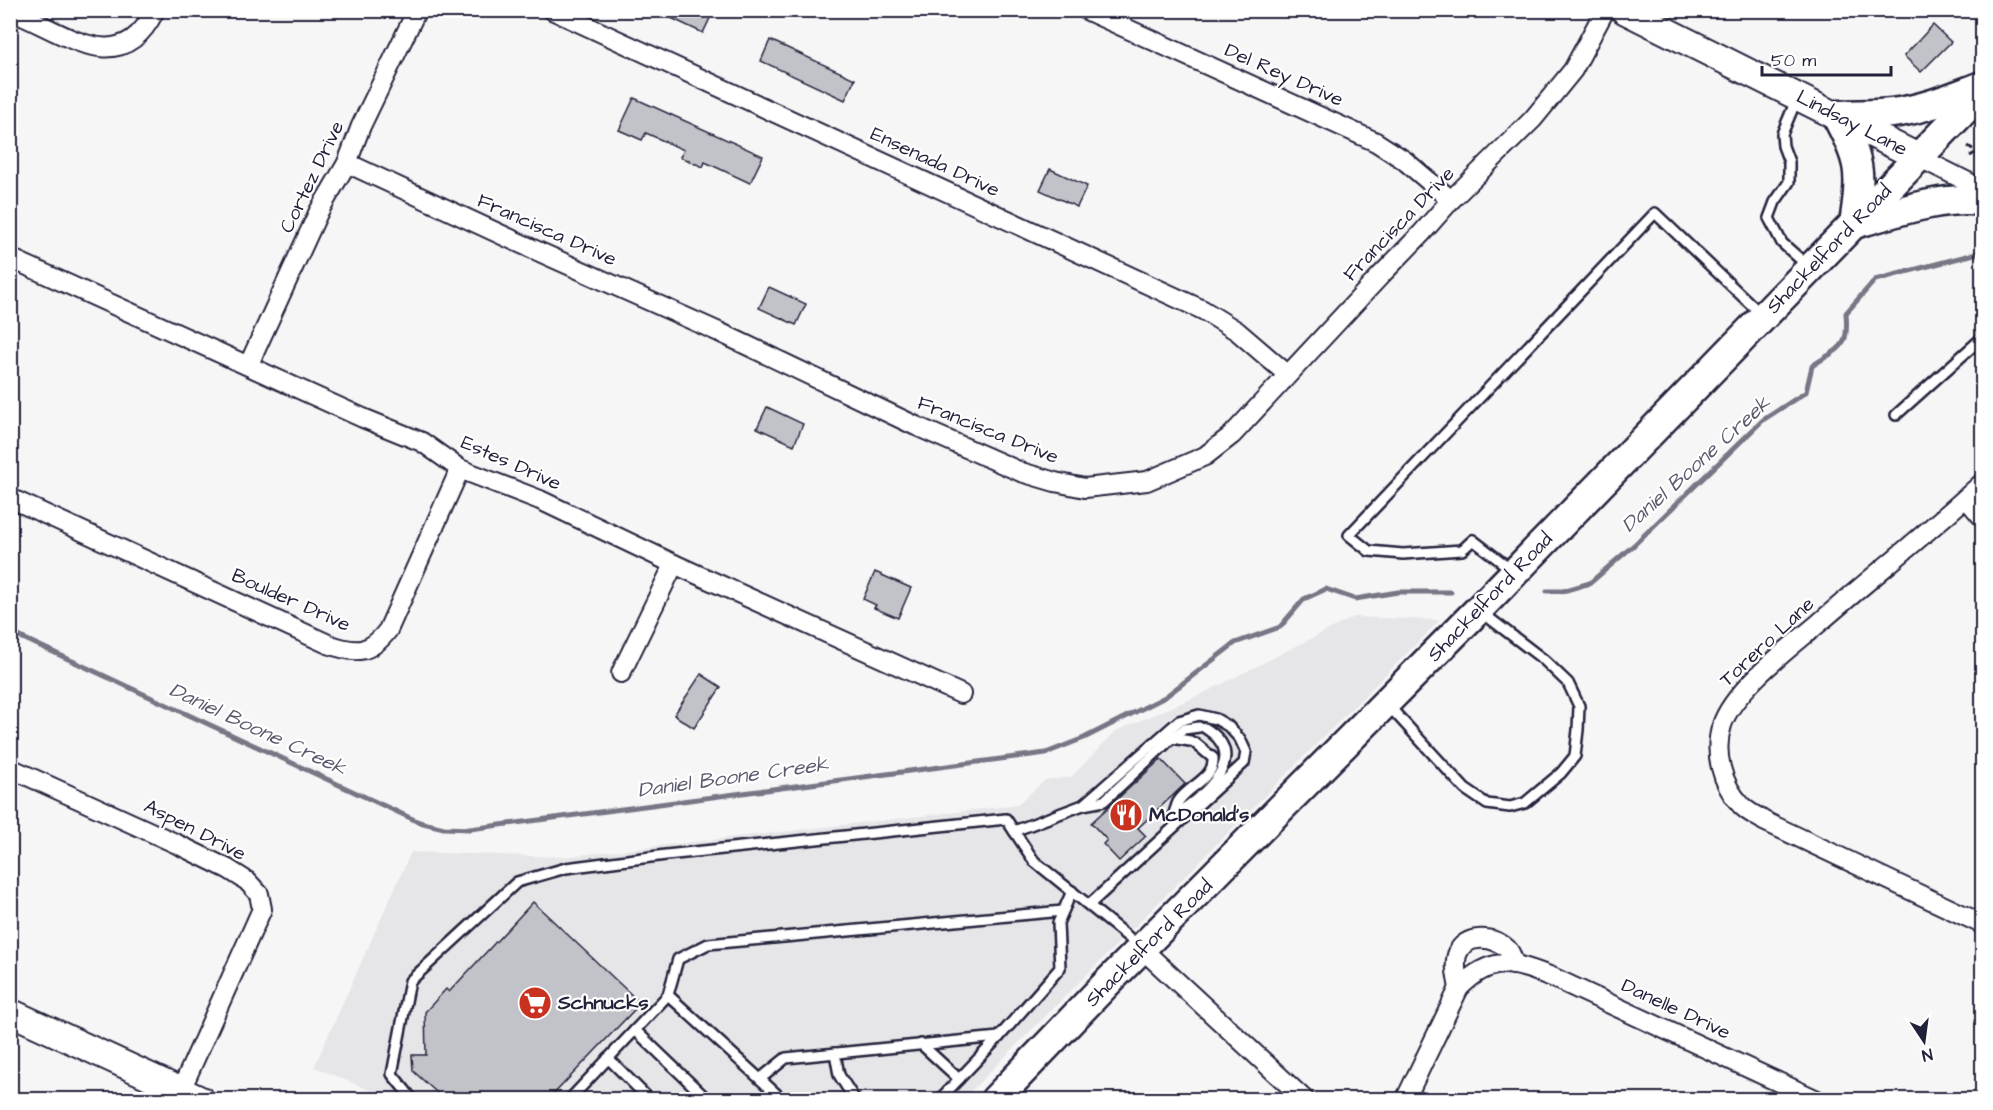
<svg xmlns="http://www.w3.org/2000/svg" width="1993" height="1110" viewBox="0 0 1993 1110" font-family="'Architects Daughter',sans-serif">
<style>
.built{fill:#e6e6e9}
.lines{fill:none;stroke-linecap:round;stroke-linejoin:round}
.stream{stroke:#767685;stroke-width:5}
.building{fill:#c2c2c9;stroke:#22223b;stroke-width:1.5}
.lane-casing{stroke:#22223b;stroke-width:14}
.street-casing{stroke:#22223b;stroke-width:22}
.secondary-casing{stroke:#22223b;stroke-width:30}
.primary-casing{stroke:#22223b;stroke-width:33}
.path{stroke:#22223b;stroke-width:3;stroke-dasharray:6 4.5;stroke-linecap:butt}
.lane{stroke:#fff;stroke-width:9}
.street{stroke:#fff;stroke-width:18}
.secondary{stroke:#fff;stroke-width:26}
.primary{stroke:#fff;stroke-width:28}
.labels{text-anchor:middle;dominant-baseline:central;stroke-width:4.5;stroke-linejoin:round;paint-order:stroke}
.street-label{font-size:20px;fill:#22223b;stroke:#fff}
.poi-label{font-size:20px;font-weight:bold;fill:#22223b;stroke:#fff;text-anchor:start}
.water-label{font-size:21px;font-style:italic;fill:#5a5a6d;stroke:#fff}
</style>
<rect width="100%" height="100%" fill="#f6f6f7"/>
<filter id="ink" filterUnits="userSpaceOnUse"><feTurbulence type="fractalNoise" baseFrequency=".0167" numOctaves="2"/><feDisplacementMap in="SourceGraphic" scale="12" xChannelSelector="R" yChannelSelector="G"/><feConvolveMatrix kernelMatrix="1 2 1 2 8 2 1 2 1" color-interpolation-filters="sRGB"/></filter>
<g filter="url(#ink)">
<path class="built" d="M 1354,617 L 1440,620 L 963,1099 L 391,1099 L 314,1067 L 411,852 L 562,857 L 1017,805 L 1045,780 L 1071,777 L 1116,731 L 1202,694 Z"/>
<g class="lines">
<g class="stream">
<path d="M 1547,591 L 1563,591 L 1590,583 L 1634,545 L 1763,420 L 1806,392 L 1812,366 C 1841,346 1849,350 1846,313 L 1875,280 L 1982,252"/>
<path d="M 10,632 L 419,822 L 444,828 L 470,829 L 1046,753 L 1084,738 L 1165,697 L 1235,643 L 1280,627 L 1304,599 L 1326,589 L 1355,599 L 1398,592 L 1451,592"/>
</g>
</g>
<g class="building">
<path d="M 654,10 L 698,10 L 711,16 L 703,33 Z"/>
<path d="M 1933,25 L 1951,42 L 1921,72 L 1904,56 Z"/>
<path d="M 770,40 L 855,79 L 845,100 L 761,61 Z"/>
<path d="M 634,98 L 763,156 L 750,183 L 705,162 L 703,167 L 680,157 L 684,150 L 646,133 L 642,140 L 619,130 Z"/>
<path d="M 1050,169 L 1087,186 L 1077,207 L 1040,190 Z"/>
<path d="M 769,287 L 806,304 L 796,325 L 759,308 Z"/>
<path d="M 767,407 L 803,424 L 794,445 L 757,428 Z"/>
<path d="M 875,572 L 911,588 L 898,618 L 874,608 L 876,605 L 863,599 Z"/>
<path d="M 701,674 L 721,687 L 694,728 L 674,715 Z"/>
<path d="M 1161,759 L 1185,784 L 1138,828 L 1146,836 L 1119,861 L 1103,844 L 1107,840 L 1091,823 Z"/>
<path d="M 533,902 L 636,999 L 637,1007 L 548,1100 L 445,1100 L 413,1071 L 412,1055 L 426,1055 L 425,1012 L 446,989 L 449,992 Z"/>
</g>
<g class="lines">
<defs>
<g id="lane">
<path d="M 1797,98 L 1782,134 L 1783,146 L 1789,162 L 1789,182 L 1775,202 L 1769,218 L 1782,243 L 1809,267"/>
<path d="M 1896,415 L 1982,338"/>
<path d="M 1512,570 L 1473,540 L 1462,550 L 1403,554 L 1369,551 L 1349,535 L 1655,213 L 1762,315"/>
<path d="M 1387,704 L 1465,789 L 1487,804 L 1510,807 L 1525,803 L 1561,773 L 1575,756 L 1578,730 L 1579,706 L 1568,683 L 1544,660 L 1480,611"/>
<path d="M 1172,738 L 1190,741"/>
<path d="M 1083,805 L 1179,721 L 1199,715 L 1216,719 L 1228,726 L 1240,739 L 1246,752 L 1244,763 L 1089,905"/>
<path d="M 1173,816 C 1203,797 1253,757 1205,728"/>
<path d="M 1173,816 C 1175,811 1176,806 1178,802 C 1187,786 1215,779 1213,758 L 1195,743"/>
<path d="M 1014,831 L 1083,805 L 1104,801 L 1172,738 L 1184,729 L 1199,727"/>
<path d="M 668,995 L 678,959 L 708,944 L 1063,911"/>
<path d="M 635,1030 L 708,1100"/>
<path d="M 921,1044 L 959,1079"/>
<path d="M 835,1053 L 839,1075 L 855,1100"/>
<path d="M 608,1058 L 650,1100"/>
<path d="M 760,1079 L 786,1058 L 999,1037 L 1060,968 L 1058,923 L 1072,891"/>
<path d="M 413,1100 L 392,1074 L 410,981 L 517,882 L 566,868 L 666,855 L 1006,819 L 1034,861 L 1138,945"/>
<path d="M 569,1100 L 668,995 L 783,1100"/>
<path d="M 939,1100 L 999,1037"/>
</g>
<g id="street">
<path d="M 552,10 L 1203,310 L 1237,331 L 1287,374"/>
<path d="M 1086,10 L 1376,142 L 1404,160 L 1451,200"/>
<path d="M 10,11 C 62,30 120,83 155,10"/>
<path d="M 1918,157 L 1982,189"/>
<path d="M 347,163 L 515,241 L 719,332 L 916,426 L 1021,472 L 1055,482 L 1085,488 L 1147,481 L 1205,456 L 1232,435 L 1381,275 L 1421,234 L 1451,200 L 1533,119 L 1573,70 L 1605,10"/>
<path d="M 10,258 L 363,418 L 422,442 L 460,469 L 540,500 L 674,564 L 961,694"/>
<path d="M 249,364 L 319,211 L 347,163 L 361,126 L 417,10"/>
<path d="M 1982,483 C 1930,531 1873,576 1819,623 C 1791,647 1733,690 1722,725 C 1713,752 1722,785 1741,805 C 1747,812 1757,816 1764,821 L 1982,924"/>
<path d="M 10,498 L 328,644 C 356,654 370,654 388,630 L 460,469"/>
<path d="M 1966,498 L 1982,517"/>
<path d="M 621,673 L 674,564"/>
<path d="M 10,768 L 177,844 L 228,869 L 247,881 L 259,894 L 262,909 L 181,1090"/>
<path d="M 1142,949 L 1305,1100"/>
<path d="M 1459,988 C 1457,978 1454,965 1457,955 C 1463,933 1497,935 1509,951 C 1511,954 1513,960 1514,965"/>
<path d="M 1405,1100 L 1459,988 C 1492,954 1512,962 1552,977 L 1817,1100"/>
</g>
<g id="secondary">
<path d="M 1624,10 L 1918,157"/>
<path d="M 10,1012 L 201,1100"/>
</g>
<g id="primary">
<path d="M 1854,224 C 1862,172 1861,161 1836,115 C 1855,114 1874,115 1892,113 C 1924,109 1953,97 1982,86"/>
<path d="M 1854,224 C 1895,213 1939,196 1982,201"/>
<path d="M 995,1100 L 1108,982 L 1478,610 L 1982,92"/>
</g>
</defs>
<use href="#lane" class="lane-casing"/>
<use href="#street" class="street-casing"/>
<use href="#secondary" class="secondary-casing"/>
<use href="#primary" class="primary-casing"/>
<g class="path">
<path d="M 1968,146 L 1976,151"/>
<path d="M 1970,156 L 1982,149"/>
</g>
<use href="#lane" class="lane"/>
<use href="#street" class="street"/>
<use href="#secondary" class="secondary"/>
<use href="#primary" class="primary"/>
</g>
</g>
<defs>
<symbol id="restaurant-disc" viewBox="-11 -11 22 22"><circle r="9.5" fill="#c8321e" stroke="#fff"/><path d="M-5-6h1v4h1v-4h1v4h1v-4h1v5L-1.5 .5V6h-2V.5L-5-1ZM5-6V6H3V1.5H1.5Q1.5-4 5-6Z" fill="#fff"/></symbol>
<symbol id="supermarket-disc" viewBox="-11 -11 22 22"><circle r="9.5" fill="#c8321e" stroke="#fff"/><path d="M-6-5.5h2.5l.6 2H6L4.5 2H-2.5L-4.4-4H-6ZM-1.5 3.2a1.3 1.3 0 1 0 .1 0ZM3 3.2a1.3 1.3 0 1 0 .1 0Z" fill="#fff"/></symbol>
</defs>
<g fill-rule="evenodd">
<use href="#restaurant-disc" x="1107" y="796" width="38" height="38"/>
<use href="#supermarket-disc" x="516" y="984" width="38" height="38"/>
</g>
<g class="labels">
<g class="street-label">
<text transform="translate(1284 75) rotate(24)">Del Rey Drive</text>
<text transform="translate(1852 123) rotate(27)">Lindsay Lane</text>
<text transform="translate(935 162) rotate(25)">Ensenada Drive</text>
<text transform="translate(312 177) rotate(-64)">Cortez Drive</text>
<text transform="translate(1399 224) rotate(-46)">Francisca Drive</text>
<text transform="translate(547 230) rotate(24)">Francisca Drive</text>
<text transform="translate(1829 249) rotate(-46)">Shackelford Road</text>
<text transform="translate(988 430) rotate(22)">Francisca Drive</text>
<text transform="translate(511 463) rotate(24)">Estes Drive</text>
<text transform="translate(1490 597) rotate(-46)">Shackelford Road</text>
<text transform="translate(291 600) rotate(24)">Boulder Drive</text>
<text transform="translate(1767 642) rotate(-43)">Torero Lane</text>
<text transform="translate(195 830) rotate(27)">Aspen Drive</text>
<text transform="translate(1149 943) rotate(-45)">Shackelford Road</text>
<text transform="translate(1676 1009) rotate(25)">Danelle Drive</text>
</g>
<g class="poi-label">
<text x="1149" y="815">McDonald's</text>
<text x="558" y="1003">Schnucks</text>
</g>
<g class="water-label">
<text transform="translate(1696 464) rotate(-42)">Daniel Boone Creek</text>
<text transform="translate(258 729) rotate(25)">Daniel Boone Creek</text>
<text transform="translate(733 777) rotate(-8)">Daniel Boone Creek</text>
</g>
</g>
<rect width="1993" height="1110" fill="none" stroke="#fff" stroke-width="36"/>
<rect x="18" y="18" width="1957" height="1074" fill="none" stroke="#22223b" stroke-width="2" filter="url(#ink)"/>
<g transform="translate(1924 1041) rotate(167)" stroke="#ffffff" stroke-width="4.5" paint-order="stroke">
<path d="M0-4.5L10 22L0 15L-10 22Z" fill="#22223b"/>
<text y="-9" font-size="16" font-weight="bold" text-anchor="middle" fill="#22223b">N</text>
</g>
<path d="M1762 66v9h129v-9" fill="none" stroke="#22223b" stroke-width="3"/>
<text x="1771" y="66" font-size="18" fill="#22223b" stroke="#ffffff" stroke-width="4.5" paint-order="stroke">50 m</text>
</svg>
